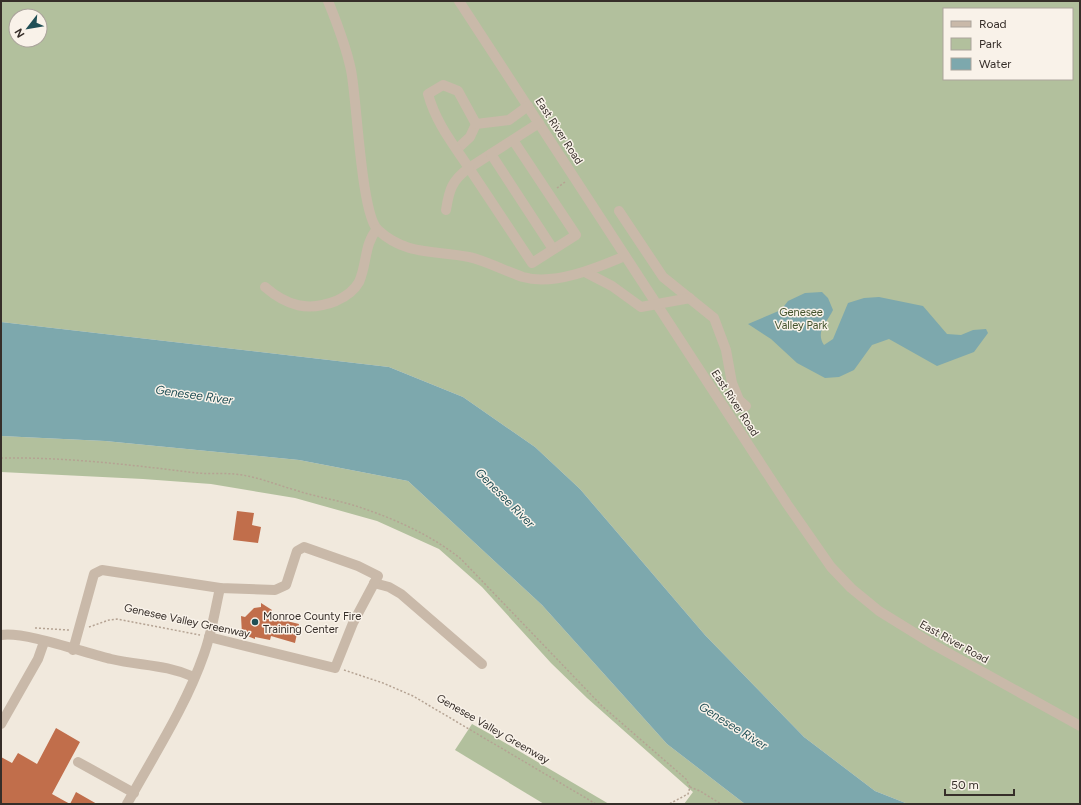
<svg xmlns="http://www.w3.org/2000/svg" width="1081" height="805" viewBox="0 0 1081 805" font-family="Figtree,sans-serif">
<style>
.green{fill:#b2c09d;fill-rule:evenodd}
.water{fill:#7da8ad}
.building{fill:#c16e4b}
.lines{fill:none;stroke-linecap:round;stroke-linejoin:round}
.path{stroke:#b5a393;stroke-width:1.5;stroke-dasharray:2 2;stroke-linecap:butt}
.minor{stroke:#c9b9a9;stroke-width:10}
.poi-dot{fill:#204f56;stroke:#f9f2e9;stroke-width:1.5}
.labels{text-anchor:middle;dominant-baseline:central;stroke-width:3;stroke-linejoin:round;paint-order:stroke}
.street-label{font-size:11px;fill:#362e29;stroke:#f9f2e9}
.park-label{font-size:11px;fill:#43532d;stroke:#f9f2e9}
.poi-label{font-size:11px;fill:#362e29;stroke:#f9f2e9;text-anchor:start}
.water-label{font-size:12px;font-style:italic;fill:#204f56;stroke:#f9f2e9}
</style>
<rect width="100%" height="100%" fill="#f1e9dd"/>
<g class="green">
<path d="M 1,1 L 1080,1 L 1080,804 L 908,804 L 875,791 L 804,737 L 705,635 L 580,489 L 535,447 L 463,397 L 389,367 L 1,322 ZM 944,9 L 1072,9 L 1072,79 L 944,79 ZM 16,16 L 40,16 L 40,40 L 16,40 Z"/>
<path d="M 1,436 L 105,441 L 299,460 L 408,481 L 542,605 L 667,744 L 745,804 L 684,804 L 693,792 L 587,698 L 551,663 L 482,587 L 439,549 L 377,521 L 295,498 L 211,484 L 143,479 L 1,472 Z"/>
<path d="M 472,724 L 490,734 L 609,804 L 544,804 L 455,750 Z"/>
</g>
<g class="water">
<path d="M 822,292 L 828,298 L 833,310 C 827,323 815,331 824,345 L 833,339 L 848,303 L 864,298 L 879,297 L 923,306 L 947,334 L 961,335 L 973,330 L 986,329 L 988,333 L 974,352 L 937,366 L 889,339 L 872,345 L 854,370 L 839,377 L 825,378 L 797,363 L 771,339 L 748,324 L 781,310 L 788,301 L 805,293 Z"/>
<path d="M 1,322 L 389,367 L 463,397 L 535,447 L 580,489 L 705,635 L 804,737 L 875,791 L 908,804 L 745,804 L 667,744 L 542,605 L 408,481 L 299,460 L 105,441 L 1,436 Z"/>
</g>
<g class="building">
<path d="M 237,511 L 254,513 L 252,525 L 261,527 L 258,543 L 233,540 Z"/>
<path d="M 261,603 L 272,610 L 270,617 L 299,624 L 295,643 L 271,636 L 270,640 L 255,637 L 255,639 L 242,634 L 241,616 L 245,617 L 254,608 L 261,607 Z"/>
<path d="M 56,728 L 80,742 L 52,794 L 70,804 L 76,792 L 97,804 L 1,804 L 1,757 L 12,763 L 18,753 L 37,764 Z"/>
</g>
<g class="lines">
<g class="path">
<path d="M 557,188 L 565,182"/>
<path d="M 1,458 C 67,457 132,465 197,473 C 209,474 222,473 234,474 C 256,476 274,484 295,490 C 316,497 338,500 359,507 C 395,519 431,535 461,559 L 602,706 L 686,779 L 690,787 L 688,794 L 669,804"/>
<path d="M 89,627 L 109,620 L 117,619 L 200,635"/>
<path d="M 35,628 L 69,630"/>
<path d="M 344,670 L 383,683 L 413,696 L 596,804"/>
<path d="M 690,787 L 700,791 L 721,804"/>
</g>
<g class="minor">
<path d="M 328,1 C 337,23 346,46 351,70 C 357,99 361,215 378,230 C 406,256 435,250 469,257 C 487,261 505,271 523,277 C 554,286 597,268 625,256"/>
<path d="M 459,1 L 787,504 L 831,567 L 851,588 L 879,611 L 934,645 L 1080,726"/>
<path d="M 513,140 L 576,235 L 532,263 L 469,168 C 492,153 516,138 539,123"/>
<path d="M 457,149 L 470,137 L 476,124"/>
<path d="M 491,154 L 553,249"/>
<path d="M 446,210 C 449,190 452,180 469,168 C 453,144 436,123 428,94 L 443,85 L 458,91 L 476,124 L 509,120 L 528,106"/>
<path d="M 619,211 L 663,277 L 714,318 L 726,350 L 732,383 L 739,400 L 746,406"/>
<path d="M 585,272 L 612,286 L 641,307 L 690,298"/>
<path d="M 265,287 C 287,306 308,312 336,301 C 345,297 354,291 359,282 C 367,265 364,244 377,229"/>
<path d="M 374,583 L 389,587 L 401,594 L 482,664"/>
<path d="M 1,635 C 24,631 85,653 111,659 C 141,666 165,664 194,677"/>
<path d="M 73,650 L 94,574 L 102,570 L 220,588 L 275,590 L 286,585 L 297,551 L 304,547 L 358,566 L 378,576 L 353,623 L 335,668 L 209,637"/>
<path d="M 1,724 L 38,659 L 44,642"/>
<path d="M 78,762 L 134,793"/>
<path d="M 127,804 C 154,755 186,706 204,654 C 212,632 215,610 220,588"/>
</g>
</g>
<circle class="poi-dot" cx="255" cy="622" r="4"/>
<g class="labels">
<g class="street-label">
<text transform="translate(559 131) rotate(57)">East River Road</text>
<text transform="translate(735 403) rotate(57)">East River Road</text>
<text transform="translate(187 621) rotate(12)">Genesee Valley Greenway</text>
<text transform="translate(954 642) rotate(29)">East River Road</text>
<text transform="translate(493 729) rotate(30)">Genesee Valley Greenway</text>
</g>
<g class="park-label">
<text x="801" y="312">Genesee<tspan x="801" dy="13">Valley Park</tspan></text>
</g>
<g class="poi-label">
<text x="263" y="616">Monroe County Fire<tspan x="263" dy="13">Training Center</tspan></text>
</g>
<g class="water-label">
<text transform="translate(194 395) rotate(8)">Genesee River</text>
<text transform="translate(505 498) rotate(45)">Genesee River</text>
<text transform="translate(733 726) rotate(32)">Genesee River</text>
</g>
</g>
<rect width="1081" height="805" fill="none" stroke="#362e29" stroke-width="4"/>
<rect x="943" y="8" width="130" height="72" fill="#f9f2e9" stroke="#aba49c"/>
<rect x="951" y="21" width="20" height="6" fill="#c9b9a9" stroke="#aba49c"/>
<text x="979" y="28" font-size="12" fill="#362e29">Road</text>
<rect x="951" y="38" width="20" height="12" fill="#b2c09d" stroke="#aba49c"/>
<text x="979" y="48" font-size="12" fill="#362e29">Park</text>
<rect x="951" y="58" width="20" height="12" fill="#7da8ad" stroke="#aba49c"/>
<text x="979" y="68" font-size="12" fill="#362e29">Water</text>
<g transform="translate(28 28) rotate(239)"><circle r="19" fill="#f9f2e9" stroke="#aba49c"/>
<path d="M0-3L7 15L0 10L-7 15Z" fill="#204f56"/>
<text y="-6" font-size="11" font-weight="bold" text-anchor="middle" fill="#362e29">N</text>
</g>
<path d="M945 789v6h69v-6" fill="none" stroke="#362e29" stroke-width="2"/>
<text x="951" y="789" font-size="12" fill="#362e29" stroke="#f9f2e9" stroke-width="3" paint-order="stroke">50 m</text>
</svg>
